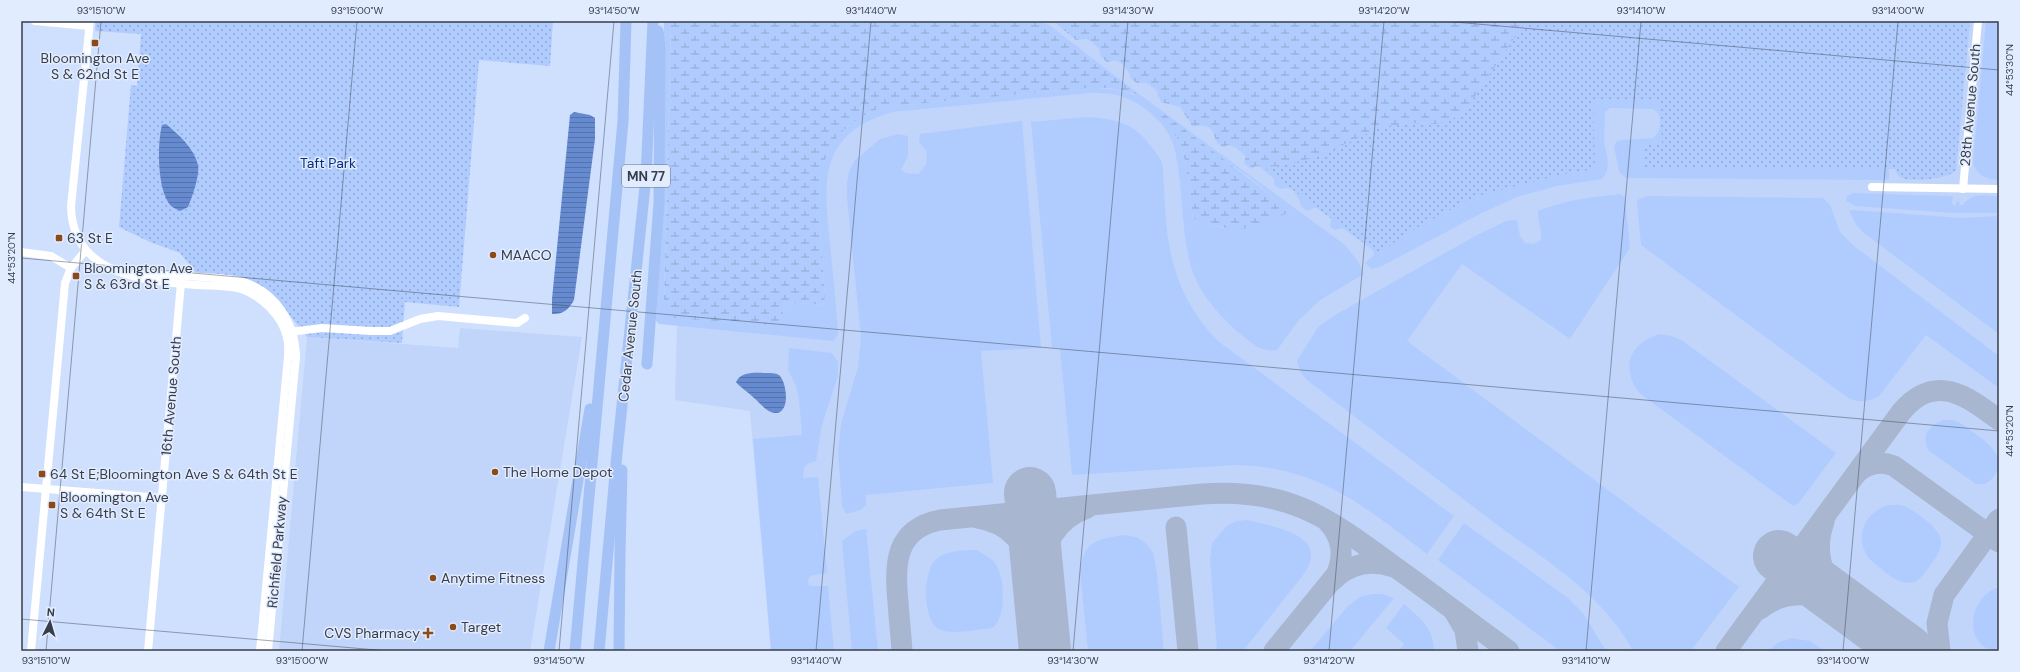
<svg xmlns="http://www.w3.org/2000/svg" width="2020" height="672" viewBox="0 0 2020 672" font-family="'DM Sans',sans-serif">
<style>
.built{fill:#c1d5fa}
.grass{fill:#b0ccff;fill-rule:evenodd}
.wetland{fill:url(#wetland-marsh)}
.park{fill:url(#park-dots)}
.water{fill:url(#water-rules)}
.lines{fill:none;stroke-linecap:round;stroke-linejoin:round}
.taxiway{stroke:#a8b6d0;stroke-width:21}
.runway{stroke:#a8b6d0;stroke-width:52}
.minor{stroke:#fff;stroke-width:8}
.highway{stroke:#a5c2f6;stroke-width:11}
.ticks{fill:none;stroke:#373d49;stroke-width:1;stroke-opacity:0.45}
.poi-dot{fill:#8c4a19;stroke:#e2ecff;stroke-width:1.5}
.labels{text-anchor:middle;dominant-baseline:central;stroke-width:3;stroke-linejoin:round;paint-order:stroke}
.shield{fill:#e2ecff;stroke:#6a7280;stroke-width:1}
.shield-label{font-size:13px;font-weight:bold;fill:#373d49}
.poi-label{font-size:14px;fill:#373d49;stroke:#e2ecff;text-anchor:start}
.street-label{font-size:14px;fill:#373d49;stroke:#e2ecff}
.park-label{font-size:14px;fill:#082e7e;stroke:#e2ecff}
.neatline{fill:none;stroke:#373d49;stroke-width:1.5}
.ticks-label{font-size:10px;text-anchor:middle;fill:#373d49}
</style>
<defs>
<pattern id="wetland-marsh" width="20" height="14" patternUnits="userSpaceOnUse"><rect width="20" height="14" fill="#b0ccff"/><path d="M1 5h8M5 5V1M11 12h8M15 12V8" fill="none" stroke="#90a7d0"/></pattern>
<pattern id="park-dots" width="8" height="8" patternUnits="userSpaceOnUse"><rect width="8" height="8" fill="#b0ccff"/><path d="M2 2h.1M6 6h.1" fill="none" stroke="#90a7d0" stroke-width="1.8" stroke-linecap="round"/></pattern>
<pattern id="water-rules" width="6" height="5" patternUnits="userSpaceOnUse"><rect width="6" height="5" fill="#668acf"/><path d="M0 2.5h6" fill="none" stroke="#5572aa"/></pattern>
</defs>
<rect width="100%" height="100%" fill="#cfdffe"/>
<g class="built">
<path d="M 690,21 L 1999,21 L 1999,651 L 771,651 L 750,411 L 675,400 L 678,284 Z"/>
<path d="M 460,328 L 582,337 L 530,651 L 279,651 L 307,337 L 458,348 Z"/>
</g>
<g class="grass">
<path d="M 664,21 L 671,21 L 664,299 L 780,322 L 786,302 L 823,305 C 827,295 823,279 823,269 C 819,201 803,137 882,107 L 1087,88 C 1105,88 1118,89 1134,95 L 1135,91 L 1345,245 L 1358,261 L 1364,274 L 1320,300 L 1299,320 L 1277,350 C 1260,353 1251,342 1238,332 C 1218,315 1196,289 1190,263 C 1181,227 1183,191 1176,155 C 1172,127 1144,102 1117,95 C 1108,93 1099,93 1090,93 L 892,112 C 819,134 823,179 830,244 C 833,274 836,305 838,335 L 833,341 L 659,324 L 656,321 ZM 1165,120 L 1248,176 L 1290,211 L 1222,228 L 1193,218 L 1185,160 L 1178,139 Z"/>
<path d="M 1597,21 L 1889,167 L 1889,178 L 1887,180 L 1626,178 L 1619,172 L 1614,146 L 1617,141 L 1621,140 L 1653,138 C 1662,131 1664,114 1652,109 L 1610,108 L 1605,112 C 1605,121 1604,131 1604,140 C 1605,153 1613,168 1602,179 L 1557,186 L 1517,197 L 1480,214 L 1382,266 L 1372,269 L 1365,263 L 1374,255 L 1372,248 L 1342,228 L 1335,230 L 1330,227 L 1331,218 L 1317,207 L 1307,211 L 1301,206 C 1300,200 1294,187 1286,188 C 1284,188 1282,189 1280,189 L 1274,185 L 1274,179 L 1259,166 L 1264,168 Z"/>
<path d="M 1986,21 L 1999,21 L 1999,180 C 1987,180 1976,175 1973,163 Z"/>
<path d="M 1086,117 C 1114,119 1132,121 1150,145 C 1154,150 1160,157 1162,163 C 1164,170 1163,180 1164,187 C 1165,209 1166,232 1171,254 C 1178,287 1194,317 1218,341 L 1454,516 L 1427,554 C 1365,507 1319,467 1237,465 L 1072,475 L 1060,348 L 1052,348 L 1031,122 Z"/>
<path d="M 1022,121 L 1041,348 L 981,351 L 993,483 L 866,495 L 866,505 L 861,510 L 846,514 L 842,505 L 838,451 L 841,424 L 858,367 L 861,337 L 847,198 L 847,183 L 849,172 L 854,161 L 880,139 L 898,134 L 908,136 L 908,156 L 901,170 L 906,173 L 918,174 L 926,165 L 927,152 L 919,142 L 920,134 Z"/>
<path d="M 1853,193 L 1952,196 L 1953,197 L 1952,204 L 1955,206 L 1956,202 L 1959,201 L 1960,205 L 1963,205 C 1972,192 1984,196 1999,196 L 1999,213 L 1953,213 L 1855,206 L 1846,201 L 1847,196 Z"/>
<path d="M 1620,194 L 1625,197 L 1630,248 L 1570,339 L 1462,264 L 1407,341 L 1739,587 L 1691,651 L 1633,651 C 1602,593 1543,559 1492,521 C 1431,474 1369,428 1308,381 L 1301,373 L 1297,361 L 1318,327 L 1335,315 L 1477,235 L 1506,221 L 1517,220 L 1520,236 L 1525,243 L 1533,244 L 1541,240 C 1542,230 1538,222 1538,211 C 1565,200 1591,197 1620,194 Z"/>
<path d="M 1647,196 L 1823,198 L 1830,205 L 1840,232 L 1854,246 L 1999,356 L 1999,388 L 1926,335 L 1879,396 C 1869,402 1859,403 1848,398 L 1641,245 L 1637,203 L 1637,200 Z"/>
<path d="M 1854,210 L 1961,218 L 1999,216 L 1999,334 L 1864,233 L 1857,226 L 1849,211 Z"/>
<path d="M 1659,334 L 1672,336 L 1683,341 L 1836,453 L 1798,504 L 1793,506 L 1639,393 C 1620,366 1630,344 1659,334 Z"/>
<path d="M 789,348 L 832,353 L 838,362 L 838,376 L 822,425 L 816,461 L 807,464 L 804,468 L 803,478 L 818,477 L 827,573 L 810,576 L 808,581 L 809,585 L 813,586 L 828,586 L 834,651 L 771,651 L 753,439 L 802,435 L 799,399 L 796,386 L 788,370 Z"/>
<path d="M 1943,420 C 1946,420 1949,420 1952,420 C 1960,421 1967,428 1973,432 C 1987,442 2009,458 1994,476 C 1989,483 1985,485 1976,484 L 1929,451 C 1921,436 1928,426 1943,420 Z"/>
<path d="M 1889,505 C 1894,505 1900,504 1904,506 C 1915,511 1940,528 1941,540 C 1942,551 1935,559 1929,567 C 1925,572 1920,580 1914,582 C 1902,585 1892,578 1884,571 C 1878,566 1870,561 1866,554 C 1855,533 1867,511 1889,505 Z"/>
<path d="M 1248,520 C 1273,527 1331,534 1304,574 L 1243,651 L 1217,651 L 1210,559 L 1212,543 L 1227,526 L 1236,521 Z"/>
<path d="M 1464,523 L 1568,598 L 1583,613 L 1606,651 L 1560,651 L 1438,560 Z"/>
<path d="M 866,529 L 878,651 L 852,651 L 842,541 L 856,531 Z"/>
<path d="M 1124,535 C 1136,536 1145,540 1152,551 C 1158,561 1162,634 1164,651 L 1088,651 L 1080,572 C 1083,541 1097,539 1124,535 Z"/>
<path d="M 977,550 C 983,554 990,557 995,563 C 1005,577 1007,616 993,628 C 980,629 952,635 941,630 C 922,623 922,572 936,559 C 947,550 963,550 977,550 Z"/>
<path d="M 1999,587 L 1999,651 C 1964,651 1965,598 1999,587 Z"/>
<path d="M 1372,594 L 1383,594 L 1394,598 L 1350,651 L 1310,651 L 1348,606 L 1360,597 Z"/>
<path d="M 1404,604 C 1420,618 1434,628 1434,651 L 1399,651 L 1404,644 L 1386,628 Z"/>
<path d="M 1791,638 L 1810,641 L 1825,651 L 1769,651 L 1777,643 Z"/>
</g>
<g class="wetland">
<path d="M 671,21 L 1033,21 L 1048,24 L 1135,91 L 1136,94 L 1109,88 L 1087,88 L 882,107 C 803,137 819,201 823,269 C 823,279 827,296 823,305 L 786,302 L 780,322 L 773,325 L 672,318 L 666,308 L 664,299 Z"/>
<path d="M 1053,21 L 1569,21 L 1438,148 L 1264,168 L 1256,166 L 1251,169 L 1244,163 L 1246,156 L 1236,148 L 1228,145 L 1224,147 C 1213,145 1217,132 1208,127 C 1202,124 1198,127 1192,126 L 1180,107 L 1161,102 L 1156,90 L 1147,83 L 1137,83 L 1131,79 C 1130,72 1123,63 1117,61 C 1113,60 1110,62 1107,62 L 1100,56 L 1100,50 L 1092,42 L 1086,39 L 1076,40 Z"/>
<path d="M 1163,113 L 1290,210 L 1290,212 C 1260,224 1246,235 1214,225 C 1207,223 1199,222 1193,218 L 1185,160 L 1178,139 L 1159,114 Z"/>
</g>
<g class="park">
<path d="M 96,21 L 553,21 L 550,66 L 479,60 L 459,307 L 405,302 L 402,343 L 307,337 L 275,297 L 196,273 L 180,253 L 150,242 L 119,227 L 131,85 L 137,86 L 141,34 L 95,31 Z"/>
<path d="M 1526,21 L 1970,22 L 1956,170 C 1950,179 1908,183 1900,177 C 1897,175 1896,172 1895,169 L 1643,168 L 1643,146 L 1662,143 L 1659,101 L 1593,100 L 1595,169 L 1559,175 L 1474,197 L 1409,232 L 1378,254 L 1264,168 L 1293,163 L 1320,156 L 1381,127 L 1411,123 L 1434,124 L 1447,122 L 1464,112 Z"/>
</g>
<g class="water">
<path d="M 574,112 L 590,115 L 595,118 L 595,139 L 574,300 C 569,309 563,315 552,314 L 552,299 L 570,115 Z"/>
<path d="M 166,124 C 179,135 194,148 198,165 C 200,175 192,198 188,207 L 180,211 C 177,209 173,208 171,206 C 157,191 157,144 162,125 Z"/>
<path d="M 767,373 C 771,373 775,373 779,375 C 788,383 791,419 771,412 C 765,410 759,402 754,398 C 749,393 740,387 736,382 C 741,371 757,373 767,373 Z"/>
</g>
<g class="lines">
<g class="taxiway">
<path d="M 1857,473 C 1868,463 1881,461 1894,466 L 1999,542"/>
<path d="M 977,518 C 1015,524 1024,547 1038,577 C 1043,547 1055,519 1087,508"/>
<path d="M 1176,527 L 1188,651"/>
<path d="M 1332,581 C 1349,564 1371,559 1393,567"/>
<path d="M 1760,609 C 1785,589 1813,593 1842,603 C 1823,579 1813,551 1824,522"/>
<path d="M 1455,613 L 1465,630 L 1468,651"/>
<path d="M 902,651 C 901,635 899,618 898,602 C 894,564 895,529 940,520 L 1202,494 C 1293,487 1333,522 1402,572 C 1438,598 1473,625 1509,651"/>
<path d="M 1274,651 L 1336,575 C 1345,556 1342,536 1327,521"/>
<path d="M 1726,651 L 1902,411 C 1936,372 1967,396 1999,420"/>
<path d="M 1940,651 L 1937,623 L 1944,595 L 1999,519"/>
</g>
<g class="runway">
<path d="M 1030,493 L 1045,651"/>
<path d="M 1779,556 L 1908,651"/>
</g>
<g class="minor">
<path d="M 35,21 L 89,26"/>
<path d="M 90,21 L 71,206 C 72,276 145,281 198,285 C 212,286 227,285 241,289 C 262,296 283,317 287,338 C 289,344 288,351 288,357 L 260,651"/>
<path d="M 1872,187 L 1999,189"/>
<path d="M 1963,189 L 1978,21"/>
<path d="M 21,252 L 51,256 L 71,268"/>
<path d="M 146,274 C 165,274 183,276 201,277 C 215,278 230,278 244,282 C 277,293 295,324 296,357 L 268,651"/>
<path d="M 289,332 L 322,328 L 371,331 L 390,331 L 420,319 L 438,316 L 517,323 L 525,318"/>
<path d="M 21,487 L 162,498"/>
<path d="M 31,651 L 65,283 L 71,268 L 86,250"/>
<path d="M 148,651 L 181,283"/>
</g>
<g class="highway">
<path d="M 647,364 L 659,203 L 660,48 L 658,31"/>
<path d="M 549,651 L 590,409"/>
<path d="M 575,651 L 623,121 L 626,21"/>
<path d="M 599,651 L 617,453 L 646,177 L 653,21"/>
<path d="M 619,651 L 620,553 L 622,470"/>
</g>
</g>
<path class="ticks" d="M 1443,21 L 1999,70M 21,258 L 1999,431M 21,619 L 388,651M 46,651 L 101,21M 302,651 L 357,21M 559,651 L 614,21M 816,651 L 871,21M 1073,651 L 1128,21M 1329,651 L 1384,21M 1586,651 L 1641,21M 1843,651 L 1898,21"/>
<g class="poi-dot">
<rect x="91" y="39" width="8" height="8" rx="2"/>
<rect x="55" y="234" width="8" height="8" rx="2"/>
<circle cx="493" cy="255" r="4"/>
<rect x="72" y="272" width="8" height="8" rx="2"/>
<circle cx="495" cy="472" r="4"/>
<rect x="38" y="470" width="8" height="8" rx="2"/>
<rect x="48" y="501" width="8" height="8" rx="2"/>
<circle cx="433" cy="578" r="4"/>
<circle cx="453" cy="627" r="4"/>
<path d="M426 627h4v4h4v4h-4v4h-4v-4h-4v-4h4z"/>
</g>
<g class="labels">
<rect class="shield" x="622" y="165" width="48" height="22" rx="3"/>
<g class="shield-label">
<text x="646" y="176">MN 77</text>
</g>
<g class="poi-label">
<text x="95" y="58" text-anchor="middle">Bloomington Ave<tspan x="95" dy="16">S &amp; 62nd St E</tspan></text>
<text x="67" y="238">63 St E</text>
<text x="501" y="255">MAACO</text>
<text x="84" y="268">Bloomington Ave<tspan x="84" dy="16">S &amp; 63rd St E</tspan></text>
<text x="503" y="472">The Home Depot</text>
<text x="50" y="474">64 St E;Bloomington Ave S &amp; 64th St E</text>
<text x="60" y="497">Bloomington Ave<tspan x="60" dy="16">S &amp; 64th St E</tspan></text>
<text x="441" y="578">Anytime Fitness</text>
<text x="461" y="627">Target</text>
<text x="420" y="633" text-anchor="end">CVS Pharmacy</text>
</g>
<g class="street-label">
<text transform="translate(1970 105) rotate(-85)">28th Avenue South</text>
<text transform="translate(630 336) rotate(-84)">Cedar Avenue South</text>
<text transform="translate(171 396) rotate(-85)">16th Avenue South</text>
<text transform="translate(277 552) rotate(-85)">Richfield Parkway</text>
</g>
<g class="park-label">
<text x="328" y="163">Taft Park</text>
</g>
</g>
<rect width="2020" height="672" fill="none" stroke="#e2ecff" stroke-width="44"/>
<g transform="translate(50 622) rotate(5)" stroke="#e2ecff" stroke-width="3" paint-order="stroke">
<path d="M0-3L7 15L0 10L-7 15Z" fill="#373d49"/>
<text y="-6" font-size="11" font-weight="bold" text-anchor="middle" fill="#373d49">N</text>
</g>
<rect x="22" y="22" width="1976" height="628" class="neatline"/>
<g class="ticks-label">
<text x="101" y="14">93°15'10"W</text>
<text x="357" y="14">93°15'00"W</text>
<text x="614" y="14">93°14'50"W</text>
<text x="871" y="14">93°14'40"W</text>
<text x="1128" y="14">93°14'30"W</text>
<text x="1384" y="14">93°14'20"W</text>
<text x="1641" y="14">93°14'10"W</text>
<text x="1898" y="14">93°14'00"W</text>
<text transform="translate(2009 70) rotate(-90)" y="4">44°53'30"N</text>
<text transform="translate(11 258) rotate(-90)" y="4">44°53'20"N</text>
<text transform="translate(2009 431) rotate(-90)" y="4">44°53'20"N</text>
<text x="46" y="664">93°15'10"W</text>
<text x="302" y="664">93°15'00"W</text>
<text x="559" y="664">93°14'50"W</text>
<text x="816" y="664">93°14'40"W</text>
<text x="1073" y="664">93°14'30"W</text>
<text x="1329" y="664">93°14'20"W</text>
<text x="1586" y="664">93°14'10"W</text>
<text x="1843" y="664">93°14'00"W</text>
</g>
</svg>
